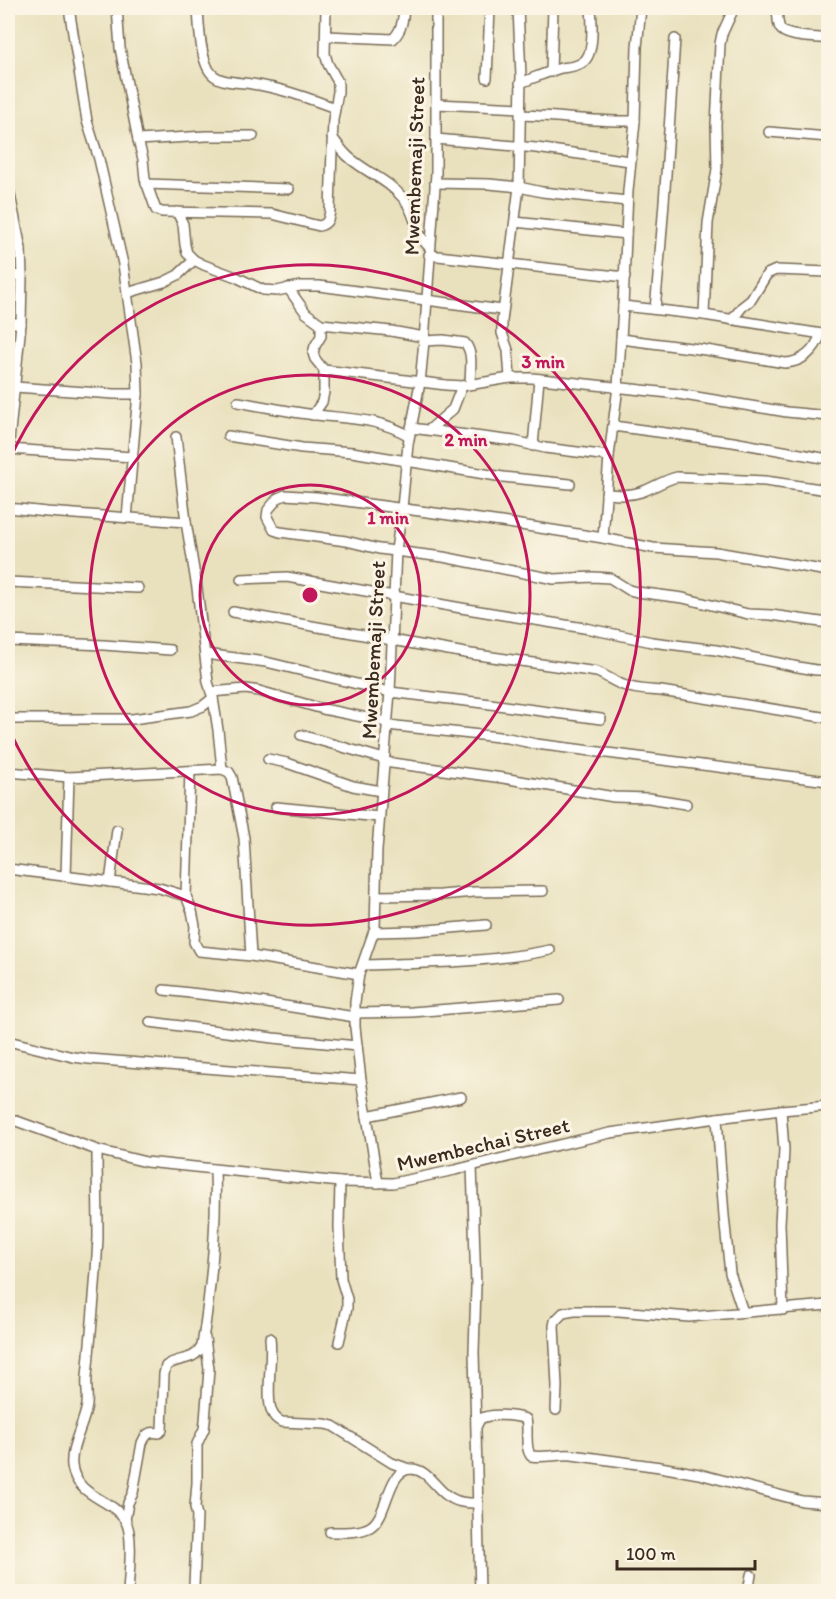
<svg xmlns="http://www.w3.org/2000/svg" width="836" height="1599" viewBox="0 0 836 1599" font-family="Itim,sans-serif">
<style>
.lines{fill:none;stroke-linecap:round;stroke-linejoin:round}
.minor-casing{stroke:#786a56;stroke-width:12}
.minor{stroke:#fff;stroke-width:9}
.ring{fill:none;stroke:#c2185b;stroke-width:3}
.labels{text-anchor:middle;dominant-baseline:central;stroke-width:6;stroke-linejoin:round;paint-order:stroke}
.street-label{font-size:21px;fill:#3b2a1e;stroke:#fcf5e5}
.centre{fill:#c2185b;stroke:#fcf5e5;stroke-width:3}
.ring-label{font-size:18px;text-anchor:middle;font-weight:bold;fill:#c2185b;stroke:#fcf5e5;stroke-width:6;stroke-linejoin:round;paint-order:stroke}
</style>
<rect width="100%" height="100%" fill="#fcf5e5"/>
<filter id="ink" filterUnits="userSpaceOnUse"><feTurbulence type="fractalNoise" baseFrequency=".0167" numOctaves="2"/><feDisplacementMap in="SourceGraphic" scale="12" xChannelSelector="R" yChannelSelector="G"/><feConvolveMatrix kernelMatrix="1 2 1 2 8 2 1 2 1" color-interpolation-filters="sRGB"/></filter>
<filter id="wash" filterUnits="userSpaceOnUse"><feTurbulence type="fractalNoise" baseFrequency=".008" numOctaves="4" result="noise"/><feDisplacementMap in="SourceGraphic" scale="24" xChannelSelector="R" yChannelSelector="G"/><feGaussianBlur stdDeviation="1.35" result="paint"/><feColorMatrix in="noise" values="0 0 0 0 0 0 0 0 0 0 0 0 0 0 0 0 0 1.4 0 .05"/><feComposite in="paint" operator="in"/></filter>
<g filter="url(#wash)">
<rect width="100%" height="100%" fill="#e9e1be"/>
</g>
<g filter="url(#ink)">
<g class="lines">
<defs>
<g id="minor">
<path d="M 69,8 L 87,121 L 99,159 L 123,264 L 137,363 L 138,394 L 127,518"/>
<path d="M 117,8 L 120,48 L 138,140 L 143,159 L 145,179 L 156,210 L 162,212 L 272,214 L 319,226 C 328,224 329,219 330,210 L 333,120 L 338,92 L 338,82 L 328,64 L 325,54 L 326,8"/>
<path d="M 198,8 C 199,24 200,62 212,74 C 221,83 239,82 252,84 C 281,88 308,98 335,108"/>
<path d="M 777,8 C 778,13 777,23 780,28 C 785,38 817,37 828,39"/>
<path d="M 326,36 L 393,39 C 402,30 403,20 404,8"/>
<path d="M 551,72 L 553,8"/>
<path d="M 487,78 L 490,8"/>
<path d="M 520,83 C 534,78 547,72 561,68 C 568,67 577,67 583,62 C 595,54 592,21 591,8"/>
<path d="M 436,104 L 520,108"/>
<path d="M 520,115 C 558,116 596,122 635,121"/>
<path d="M 769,132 L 828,137"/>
<path d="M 332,137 C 338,145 343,153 351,159 C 368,173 389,181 404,199 C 417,215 414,233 430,248"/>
<path d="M 436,139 L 536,148 L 630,161"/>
<path d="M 138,140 L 206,136 L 253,136"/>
<path d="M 435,183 L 489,184 L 519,187 L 542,192 L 627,201"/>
<path d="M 146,184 L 289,189"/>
<path d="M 8,185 L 21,249 L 22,276 L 21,324 L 8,451"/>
<path d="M 177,212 L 183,224 L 185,245 L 187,253 L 194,260 L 204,265 L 236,277 L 263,290 L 277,291 L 300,286 L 319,286 L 502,310"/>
<path d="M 515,222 L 626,234"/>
<path d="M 8,247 L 21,249"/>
<path d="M 429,255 L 625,277"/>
<path d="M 8,275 L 22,276"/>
<path d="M 288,288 L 306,313 L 321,324 L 391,331 L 424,337"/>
<path d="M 127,293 L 164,282 L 178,275 L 194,260"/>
<path d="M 623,306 L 704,315 L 828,335"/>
<path d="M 655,309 C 664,219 669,129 675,39"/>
<path d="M 704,315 L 708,223 L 717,169 L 716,125 L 720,44 L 722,34 L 734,8"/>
<path d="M 732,320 L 742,307 L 751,300 L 767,274 L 776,270 L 828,272"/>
<path d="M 8,322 L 21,324"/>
<path d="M 621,339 L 706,350 L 785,363 C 803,362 815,350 821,334"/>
<path d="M 424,341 L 443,340 L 465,343 C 474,354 470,370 470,384"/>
<path d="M 324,370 L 446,385 L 462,386 L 510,378 L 532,378 L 678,394 L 787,412 L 828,416"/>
<path d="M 510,378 L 508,350 L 502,333 L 502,321 L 519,187 L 521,76 L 518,8"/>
<path d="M 15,387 L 114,394 L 138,394"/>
<path d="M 238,402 C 262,406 285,411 308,414 C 343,419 379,417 409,436"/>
<path d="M 313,415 L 322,402 L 324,392 L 324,370 L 315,359 L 313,353 L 315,346 L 321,336 L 321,324"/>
<path d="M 613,426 L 733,442 L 828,459"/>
<path d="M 411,428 L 514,441 L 545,448 L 609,456"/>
<path d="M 429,430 L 453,409 L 462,386"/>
<path d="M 228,436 L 302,448 L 352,452 L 503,477 L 570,484"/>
<path d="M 176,437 L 186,522 L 197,588 L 208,682 L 213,698 L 218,730 L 222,769"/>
<path d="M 533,446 L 539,379"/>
<path d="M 8,449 L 133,457"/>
<path d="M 606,494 C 618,495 629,496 641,492 C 653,488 664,480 677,477 L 765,481 L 828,490"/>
<path d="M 8,508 L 47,512 L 186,522"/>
<path d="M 603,538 L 609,456 L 618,387 L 623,306 L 628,191 L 635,121 L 637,47 L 641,8"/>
<path d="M 828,571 L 716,552 L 653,548 L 603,538 L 501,522 L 317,497 L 285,495 L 278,498 L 268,510 L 267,517 L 274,530 L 280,532 L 346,541 L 379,549 L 443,557 L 554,579 L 593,577 L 610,578 L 629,590 L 637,592 L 683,598 L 748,614 L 771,615 L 828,623"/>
<path d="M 241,579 L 287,577 L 461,608 L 590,629 L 652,642 L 716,650 L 798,667 L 816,670 L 828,670"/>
<path d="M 8,582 L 138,588"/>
<path d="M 233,612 L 471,654 L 597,672 C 607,676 614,682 623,685 C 635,690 649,690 661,691 L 828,718"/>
<path d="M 8,641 L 104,645 L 170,650"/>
<path d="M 205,654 L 266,662 L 390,692 L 483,703 L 601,719"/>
<path d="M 211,692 L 246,689 L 259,691 L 323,709 L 387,722"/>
<path d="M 8,719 L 132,719 L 191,711 L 203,706 L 213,698"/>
<path d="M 387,725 L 508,738 L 536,744 L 828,781"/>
<path d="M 301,735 L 384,759"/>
<path d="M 268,759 L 287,763 L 353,786 L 381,791"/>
<path d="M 384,762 L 503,778 L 614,797 L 649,798 L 686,804"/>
<path d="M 190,771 L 186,896 L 192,911 L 195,926 L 194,942 L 199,951 L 251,956 L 359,974"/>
<path d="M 8,772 L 69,777 L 222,769 L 229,772 L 232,777 L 244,838 L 251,956"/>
<path d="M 276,807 L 379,817"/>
<path d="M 8,869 L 159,888 L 186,896"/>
<path d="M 66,876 L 69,777"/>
<path d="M 110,882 L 117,830"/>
<path d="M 376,896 L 441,895 L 474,892 L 543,891"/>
<path d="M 374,932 L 416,931 L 486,925"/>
<path d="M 363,965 C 426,963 488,963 550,950"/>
<path d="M 164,990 L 234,998 L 355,1017"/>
<path d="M 355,1013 L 412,1012 L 559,1000"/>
<path d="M 150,1022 L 273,1038 L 357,1046"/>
<path d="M 8,1041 L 73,1057 L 89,1059 L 361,1080"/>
<path d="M 781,1110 L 784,1150 L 780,1224 L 783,1310"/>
<path d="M 367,1116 L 461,1097"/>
<path d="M 8,1118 L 97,1150 L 146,1162 L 340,1182 L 393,1183 L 455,1170 L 520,1154 L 610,1133 L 717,1118 L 781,1110 L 828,1106"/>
<path d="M 717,1118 L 724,1216 L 730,1273 L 743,1312"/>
<path d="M 97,1150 C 97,1179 98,1208 98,1237 C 96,1284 91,1331 87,1377 C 86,1387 88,1396 87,1405 C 84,1425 70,1446 72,1466 C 77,1498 110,1497 125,1520 C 134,1534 129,1574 128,1592"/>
<path d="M 472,1166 L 476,1286 L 474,1352 L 480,1592"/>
<path d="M 378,1183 L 361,1080 L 355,1027 L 355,1002 L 359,974 L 375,928 L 377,850 L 390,692 L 396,550 L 402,508 L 408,444 L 420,383 L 424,341 L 436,173 L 436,8"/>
<path d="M 270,1338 C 273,1358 265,1398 272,1412 C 274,1417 277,1420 282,1422 L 325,1424 L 333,1426 L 392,1463 L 409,1469"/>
<path d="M 339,1342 L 347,1308 L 347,1299 L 341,1279 L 339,1226 L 340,1182"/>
<path d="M 556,1410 L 557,1386 L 554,1326 L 555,1321 L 563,1313 L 574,1311 L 619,1311 L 689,1317 L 828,1305"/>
<path d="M 477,1425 L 480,1419 C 490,1413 514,1415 526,1419 C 529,1430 524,1447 531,1456 C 545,1458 558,1454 572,1455 L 660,1467 L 699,1474 L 802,1501 L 828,1503"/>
<path d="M 125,1520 L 128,1503 L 133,1493 L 142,1443 C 146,1434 149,1431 159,1433 L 162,1430 L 164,1374 L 166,1366 C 179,1356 193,1363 202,1346 C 211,1288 217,1228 215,1170"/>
<path d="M 330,1532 C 343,1532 359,1533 370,1527 C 389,1516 386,1470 411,1469 C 429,1469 436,1491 451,1498 C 459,1503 468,1503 478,1503"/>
<path d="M 195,1592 L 194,1586 L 197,1516 L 195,1507 L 197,1483 L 197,1444 L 204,1429 L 205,1421 L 209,1369 L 205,1338"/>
<path d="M 748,1592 L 751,1575"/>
</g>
</defs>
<use href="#minor" class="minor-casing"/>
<use href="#minor" class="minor"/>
</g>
</g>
<g class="ring">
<circle cx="310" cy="595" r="110"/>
<circle cx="310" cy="595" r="220"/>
<path d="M9 461A330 330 0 1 1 9 729"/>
</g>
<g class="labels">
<g class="street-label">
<text transform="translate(414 166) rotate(-88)">Mwembemaji Street</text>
<text transform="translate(373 650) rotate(-87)">Mwembemaji Street</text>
<text transform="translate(483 1144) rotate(-13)">Mwembechai Street</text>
</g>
</g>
<circle cx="310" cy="595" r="9" class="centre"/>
<g class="ring-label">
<text x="543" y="368">3 min</text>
<text x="466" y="446">2 min</text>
<text x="388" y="524">1 min</text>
</g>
<rect width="836" height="1599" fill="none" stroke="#fcf5e5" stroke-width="30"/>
<path d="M617 1560v9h138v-9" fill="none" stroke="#3b2a1e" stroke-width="3"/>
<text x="626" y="1560" font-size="18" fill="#3b2a1e" stroke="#fcf5e5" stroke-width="4.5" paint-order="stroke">100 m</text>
</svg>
